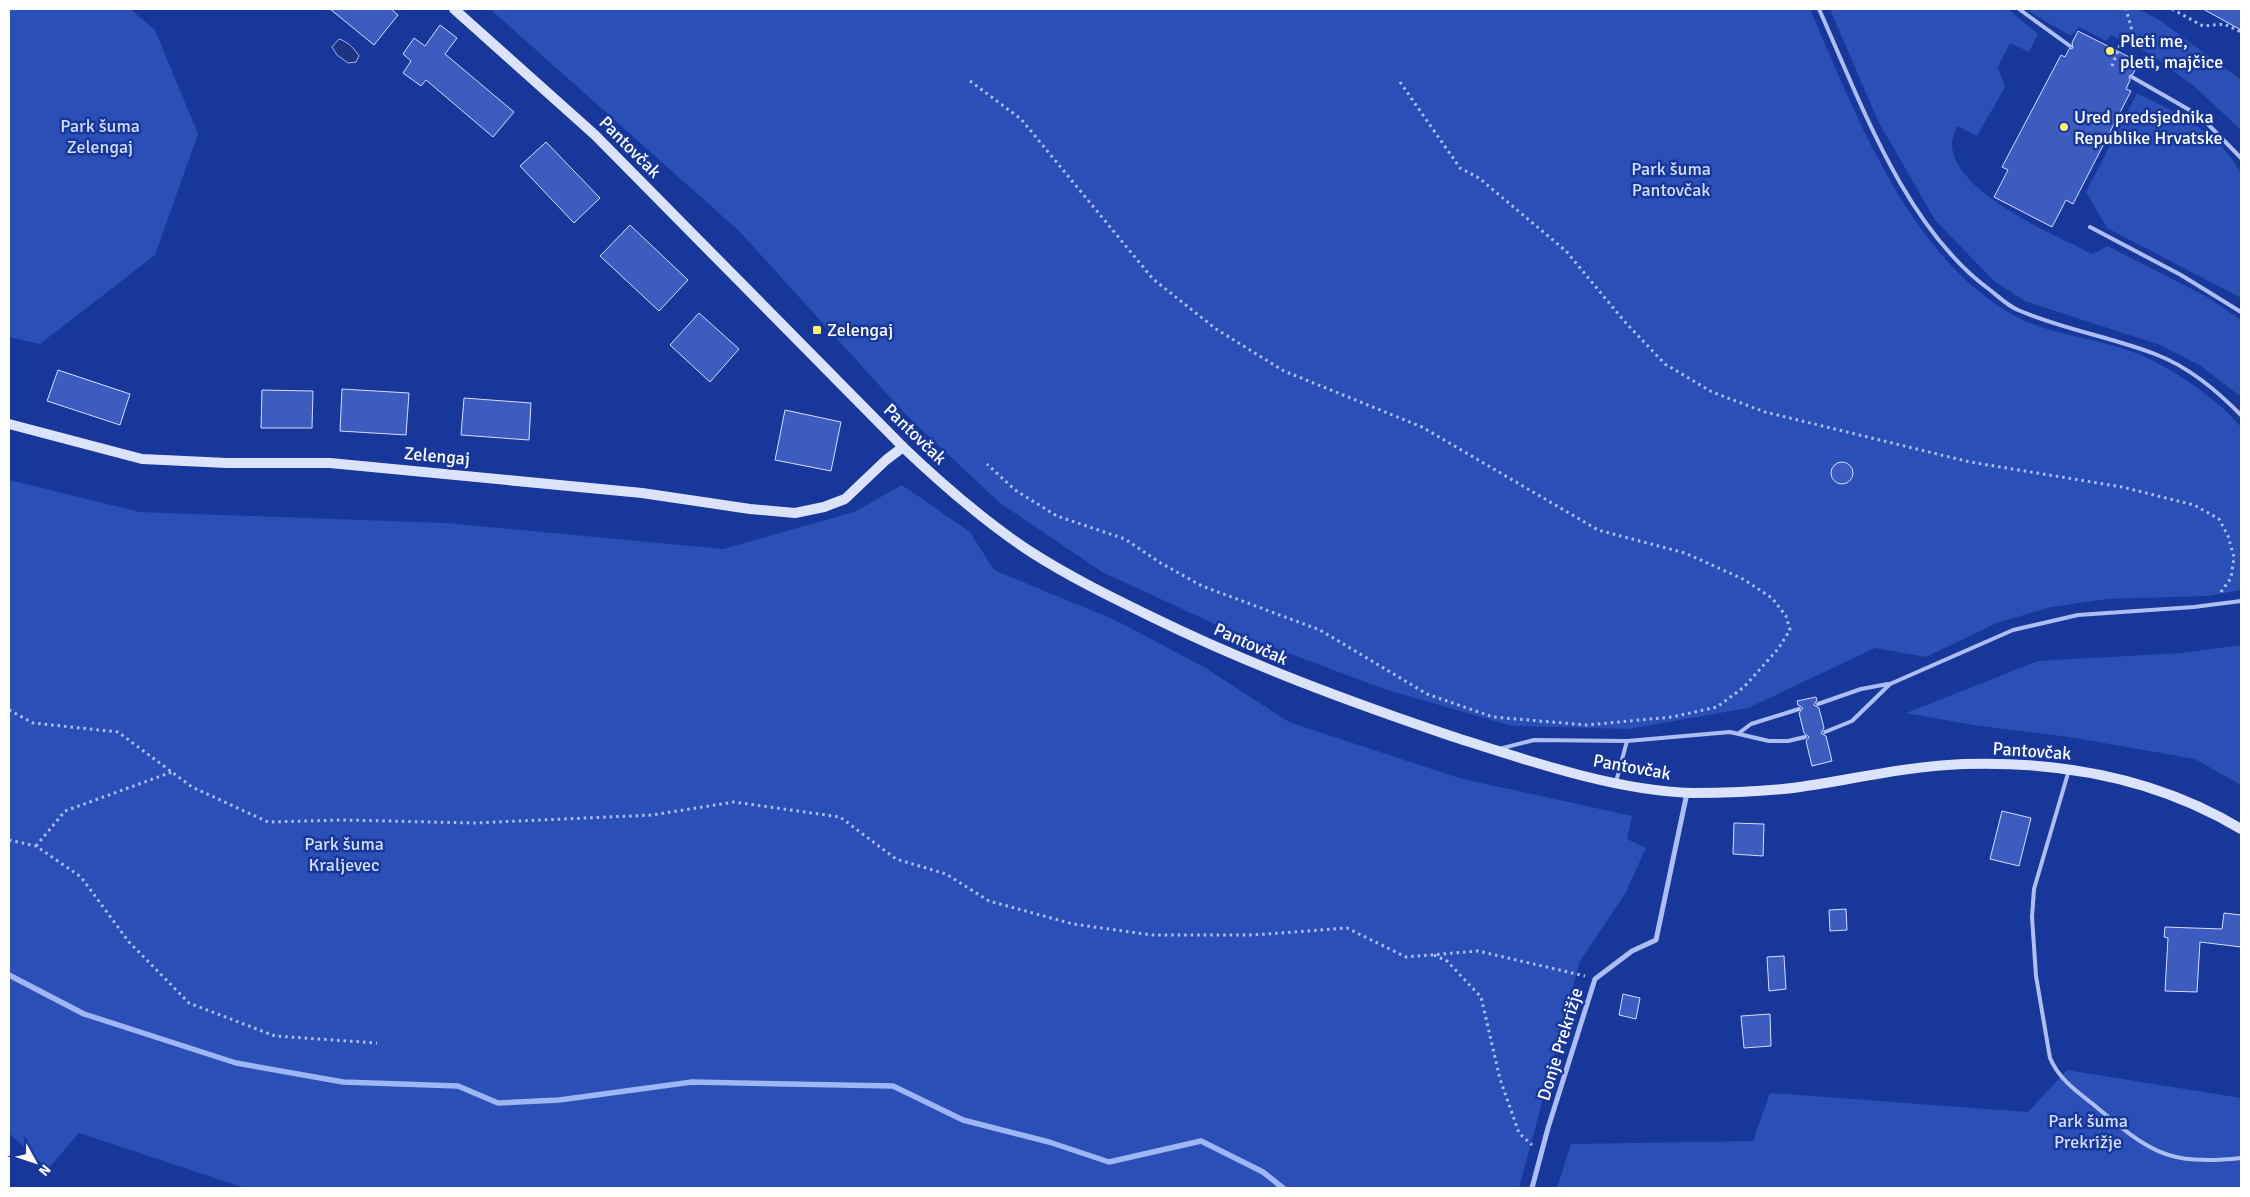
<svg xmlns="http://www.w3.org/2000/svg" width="2250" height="1197" viewBox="0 0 2250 1197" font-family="Signika,sans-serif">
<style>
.green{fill:#2a4fb7}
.water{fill:#1d3581;stroke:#9eb6f4}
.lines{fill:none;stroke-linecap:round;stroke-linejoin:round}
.stream{stroke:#9eb6f4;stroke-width:5.5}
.building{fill:#3c5dbf;stroke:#d3defc}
.path{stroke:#acbef2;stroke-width:3;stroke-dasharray:2.5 4;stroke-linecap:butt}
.lane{stroke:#acbef2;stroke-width:4}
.street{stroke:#acbef2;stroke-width:5}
.secondary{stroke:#dbe3fc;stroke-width:10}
.poi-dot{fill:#fff16d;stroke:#17379a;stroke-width:2}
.labels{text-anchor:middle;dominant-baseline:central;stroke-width:5;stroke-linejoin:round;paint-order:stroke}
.poi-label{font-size:18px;fill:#fff;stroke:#17379a;text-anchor:start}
.park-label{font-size:18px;fill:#d3defc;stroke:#17379a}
.street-label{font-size:18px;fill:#fff;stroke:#17379a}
</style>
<rect width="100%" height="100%" fill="#17379a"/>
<g class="green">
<path d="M 9,9 L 130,9 L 155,30 L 198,134 L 155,255 L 40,344 L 9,337 Z"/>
<path d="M 490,9 L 1810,9 C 1856,115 1910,260 2017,317 C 2052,335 2097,338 2133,352 C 2168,365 2218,399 2241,427 L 2241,590 L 2207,596 L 2107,599 L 2051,607 L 1997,623 L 1926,657 L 1875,648 L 1748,708 L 1629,729 L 1512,726 L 1384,689 L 1232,632 L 1102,572 L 1000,503 L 908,417 L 739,231 Z"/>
<path d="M 1830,9 L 2008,9 L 2038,34 L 2029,52 L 2010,43 L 1998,67 L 2005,87 L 1977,136 L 1957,126 C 1955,131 1952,139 1952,145 C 1954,193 2055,235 2092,254 L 2108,246 L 2207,297 L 2241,320 L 2241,397 L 2201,366 L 2160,345 L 2027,302 L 1995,282 L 1935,220 L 1878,121 Z"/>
<path d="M 2028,9 L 2138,9 L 2158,19 L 2241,80 L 2241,130 L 2194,86 L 2150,54 L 2111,35 L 2106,41 L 2079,27 L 2071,36 L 2033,14 Z"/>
<path d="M 2137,93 C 2177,113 2221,133 2241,174 L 2241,298 L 2107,228 L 2086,192 Z"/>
<path d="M 9,480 L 140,512 L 446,523 L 723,549 L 854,512 L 902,485 L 970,532 L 994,570 L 1117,621 L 1204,667 L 1289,722 L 1459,778 L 1632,816 L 1627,839 L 1646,848 L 1625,894 L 1580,961 L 1519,1188 L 245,1188 L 79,1133 L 48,1169 L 9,1133 Z"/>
<path d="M 2241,645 L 2241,785 L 2195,759 L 2069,737 L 1973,725 L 1906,713 L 2038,661 L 2181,653 Z"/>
<path d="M 2067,1070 L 2241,1098 L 2241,1188 L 1557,1188 L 1571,1144 L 1753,1141 L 1770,1093 L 2028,1112 Z"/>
</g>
<path class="water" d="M 339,39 C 348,42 354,48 359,56 L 356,62 L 348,63 L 337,55 L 332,47 Z"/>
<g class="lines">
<path class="stream" d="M 9,975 L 84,1014 L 236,1063 L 343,1082 L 458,1086 L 498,1103 L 559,1100 L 692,1082 L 893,1086 L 963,1120 L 1049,1142 L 1109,1162 L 1201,1141 L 1263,1172 L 1283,1188"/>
</g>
<g class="building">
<path d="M 330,9 L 391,9 L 398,15 L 374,45 Z"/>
<path d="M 2203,9 L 2241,9 L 2241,30 Z"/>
<path d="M 440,25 L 457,38 L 445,54 L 514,112 L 493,137 L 426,80 L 421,86 L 403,73 L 411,61 L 403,54 L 414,38 L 425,46 Z"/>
<path d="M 2078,31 L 2139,62 L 2133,74 L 2129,76 L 2130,80 L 2126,89 L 2131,91 L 2073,204 L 2066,200 L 2052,227 L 1994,197 L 2008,170 L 2002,167 L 2061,55 L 2065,57 L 2069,49 L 2073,48 L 2072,43 Z"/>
<path d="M 546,142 L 600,198 L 574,223 L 520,166 Z"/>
<path d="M 630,225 L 688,280 L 659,311 L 600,256 Z"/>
<path d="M 699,313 L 739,349 L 710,382 L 670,345 Z"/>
<path d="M 58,370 L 130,394 L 120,425 L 47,401 Z"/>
<path d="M 342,389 L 409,393 L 406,435 L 340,431 Z"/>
<path d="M 262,390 L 313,391 L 312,428 L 261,428 Z"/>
<path d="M 464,398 L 531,403 L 529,440 L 461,435 Z"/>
<path d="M 785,410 L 841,422 L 831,471 L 775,460 Z"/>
<circle cx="1842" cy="473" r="11"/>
<path d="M 1816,697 L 1817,700 L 1814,705 L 1819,708 L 1824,728 L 1821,733 L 1826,736 L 1832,761 L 1812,766 L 1806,741 L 1809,737 L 1804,733 L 1799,713 L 1803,708 L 1798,705 L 1797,701 Z"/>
<path d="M 2002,811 L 2031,818 L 2019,866 L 1990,859 Z"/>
<path d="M 1734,823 L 1764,824 L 1763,856 L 1733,854 Z"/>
<path d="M 1846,909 L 1847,930 L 1830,931 L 1829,910 Z"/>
<path d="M 2224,913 L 2241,915 L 2241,947 L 2200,942 L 2197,992 L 2165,991 L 2168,938 L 2164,937 L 2165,927 L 2222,929 Z"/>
<path d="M 1784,956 L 1786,989 L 1769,991 L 1767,957 Z"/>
<path d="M 1623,994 L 1640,998 L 1636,1019 L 1619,1015 Z"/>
<path d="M 1770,1014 L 1771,1046 L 1744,1048 L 1741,1016 Z"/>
</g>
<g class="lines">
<g class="path">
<path d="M 2172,9 L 2203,26 L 2224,24 L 2241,32"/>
<path d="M 2112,66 L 2122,40 L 2133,34 L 2126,9"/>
<path d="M 970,81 L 1021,119 L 1153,279 L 1216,329 L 1284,371 L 1422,427 L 1598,530 L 1685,553 L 1743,579 L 1772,598 L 1786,616 L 1790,630 L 1778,649 L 1744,687 L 1717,707 L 1672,717 L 1587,725 L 1493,717 L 1427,694 L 1320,630 L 1202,586 L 1159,562 L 1125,539 L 1057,516 L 1015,490 L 987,464"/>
<path d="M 1400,82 L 1460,168 L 1479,178 L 1566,251 L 1625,322 L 1665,364 L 1712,392 L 1765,412 L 1970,462 L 2122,487 L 2194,505 L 2219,519 L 2228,536 L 2234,557 L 2231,578 L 2221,592"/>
<path d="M 9,710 L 33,723 L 118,732 L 192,787 L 268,822 L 343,820 L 475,823 L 652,815 L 734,802 L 840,817 L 896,859 L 946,874 L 989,901 L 1073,924 L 1152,935 L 1253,935 L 1347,928 L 1406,957 L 1478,951 L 1585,976"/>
<path d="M 9,840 L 36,846 L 81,877 L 129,942 L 189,1003 L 275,1036 L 377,1043"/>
<path d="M 36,846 L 65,811 L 172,772"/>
<path d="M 1434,955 L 1447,961 L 1481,997 L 1500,1079 L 1519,1133 L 1532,1145"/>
</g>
<g class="lane">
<path d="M 1819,9 C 1861,103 1905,228 1990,290 C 1999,297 2008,306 2018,310 C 2062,329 2111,337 2155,354 C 2189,367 2216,390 2241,415"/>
<path d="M 2019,9 L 2070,46"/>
<path d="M 2132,77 L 2200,116 L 2241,158"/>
<path d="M 2090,227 L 2181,275 L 2241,312"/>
<path d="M 1818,704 L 1861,689 L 1888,684"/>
<path d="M 1825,732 L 1852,721 L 1890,684 L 2013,630 L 2078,615 L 2194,607 L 2241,601"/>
<path d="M 1739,733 L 1751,724 L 1799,709"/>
<path d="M 1499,749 L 1534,740 L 1627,741"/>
<path d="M 2069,770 L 2034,889 L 2032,917 L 2036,976 L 2050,1058 C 2059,1079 2076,1091 2094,1105 C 2149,1151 2166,1166 2241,1158"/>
<path d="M 1616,782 L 1627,741 L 1730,732 L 1769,741 L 1788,741 L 1805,737"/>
</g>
<path class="street" d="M 1532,1188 L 1548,1128 L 1595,979 L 1632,951 L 1656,940 L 1687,793"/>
<g class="secondary">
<path d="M 454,9 L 595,135 L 903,447 C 943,485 985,522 1031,552 C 1070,577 1111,597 1152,617 C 1250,665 1350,702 1454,737 C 1526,760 1616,791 1692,793 C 1728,793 1764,792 1800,787 C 1854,779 1909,766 1964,764 C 2062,761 2158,779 2241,829"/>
<path d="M 9,424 L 142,459 L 227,463 L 330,463 L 642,493 L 750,509 L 795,513 L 824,507 L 845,499 L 886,460 L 903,447"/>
</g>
</g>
<g class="poi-dot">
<circle cx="2110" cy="51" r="5"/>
<circle cx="2064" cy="127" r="5"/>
<rect x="812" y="325" width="10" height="10" rx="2.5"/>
</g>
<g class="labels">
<g class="poi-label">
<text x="2120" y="41">Pleti me,<tspan x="2120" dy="21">pleti, majčice</tspan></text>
<text x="2074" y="117">Ured predsjednika<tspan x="2074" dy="21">Republike Hrvatske</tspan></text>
<text x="827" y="330">Zelengaj</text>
</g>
<g class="park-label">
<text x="100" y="126">Park šuma<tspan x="100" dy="21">Zelengaj</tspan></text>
<text x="1671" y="169">Park šuma<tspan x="1671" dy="21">Pantovčak</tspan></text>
<text x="344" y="844">Park šuma<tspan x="344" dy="21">Kraljevec</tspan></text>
<text x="2088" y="1121">Park šuma<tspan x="2088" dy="21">Prekrižje</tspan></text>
</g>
<g class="street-label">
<text transform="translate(630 147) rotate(45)">Pantovčak</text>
<text transform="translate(915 434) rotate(44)">Pantovčak</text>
<text transform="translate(437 456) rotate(5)">Zelengaj</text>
<text transform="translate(1251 644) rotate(24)">Pantovčak</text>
<text transform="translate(2032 751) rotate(4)">Pantovčak</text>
<text transform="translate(1632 767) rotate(10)">Pantovčak</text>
<text transform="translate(1560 1044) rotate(-73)">Donje Prekrižje</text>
</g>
</g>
<rect width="2250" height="1197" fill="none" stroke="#ffffff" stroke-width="20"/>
<g transform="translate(35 1162) rotate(130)" stroke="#17379a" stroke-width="4" paint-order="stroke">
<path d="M0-4L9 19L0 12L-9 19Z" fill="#ffffff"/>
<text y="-8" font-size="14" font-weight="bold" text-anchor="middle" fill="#ffffff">N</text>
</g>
</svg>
